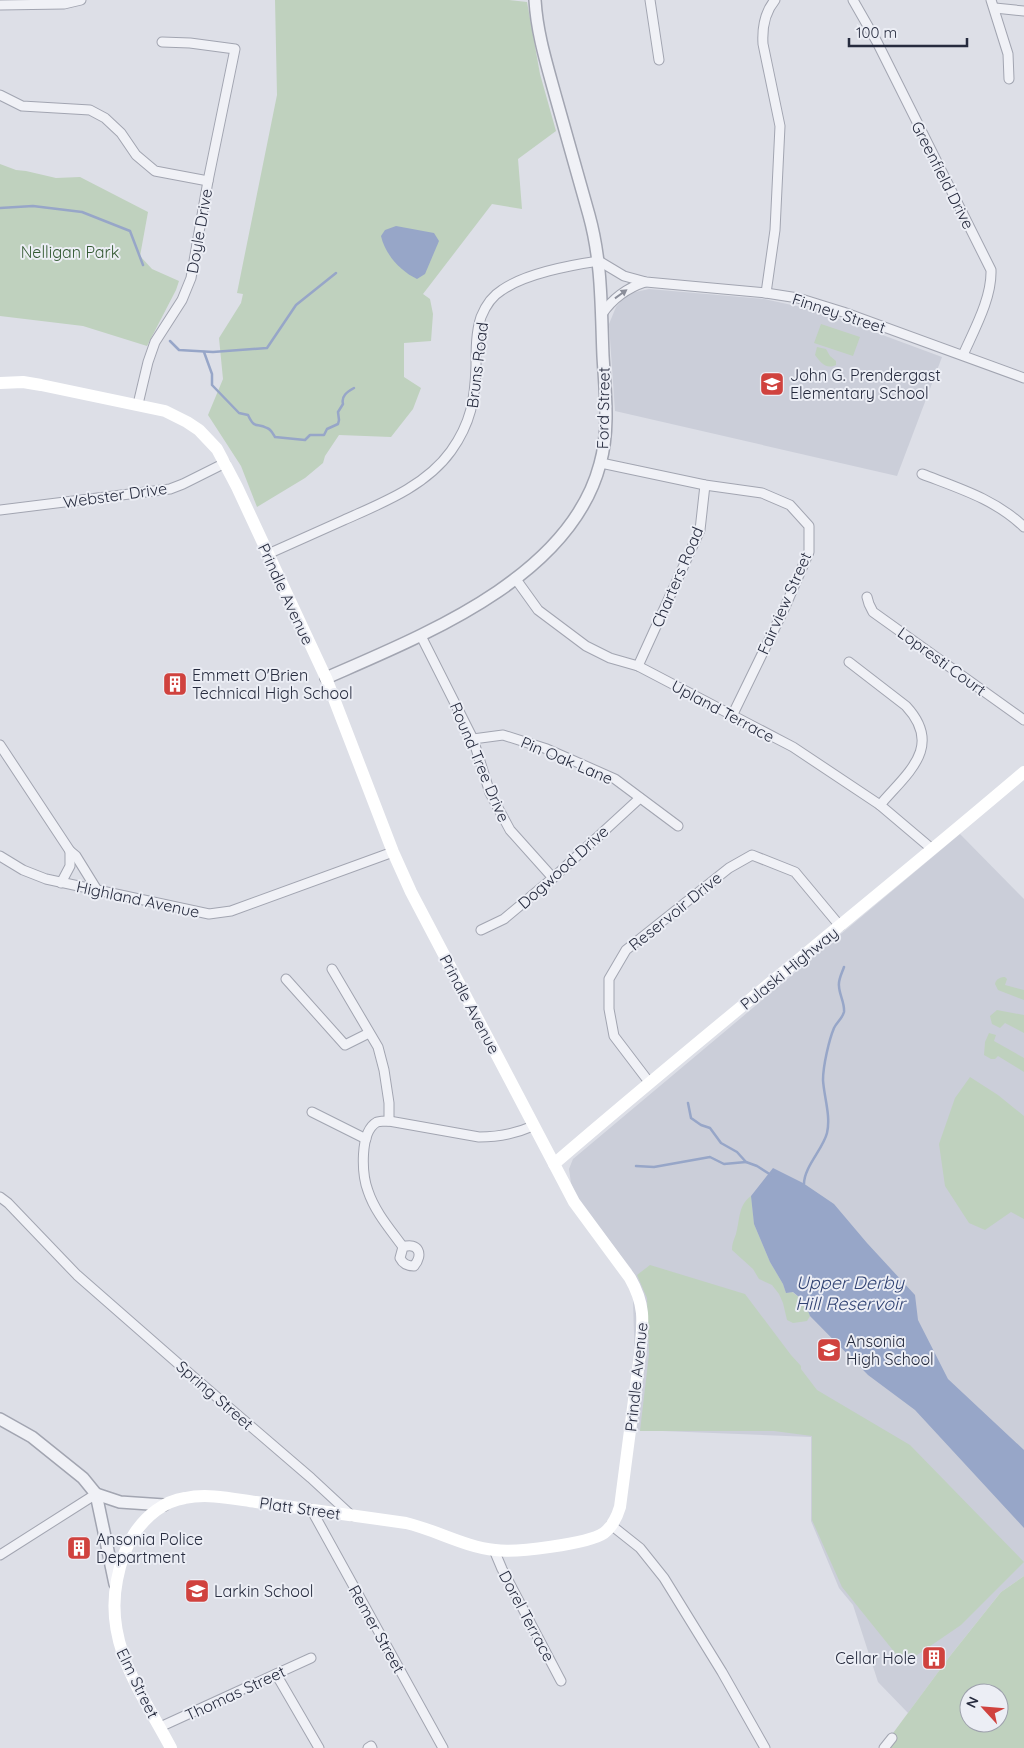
<svg xmlns="http://www.w3.org/2000/svg" width="1024" height="1748" viewBox="0 0 1024 1748" font-family="Quicksand,sans-serif">
<style>
.built{fill:#cbced9}
.green{fill:#bfd1be;fill-rule:evenodd}
.water{fill:#97a6c8}
.lines{fill:none;stroke-linecap:round;stroke-linejoin:round}
.stream{stroke:#97a6c8;stroke-width:2.5}
.minor-casing{stroke:#a2a5b1;stroke-width:11}
.tertiary-casing{stroke:#a2a5b1;stroke-width:14}
.minor{stroke:#f0f1f6;stroke-width:9}
.tertiary{stroke:#f0f1f6;stroke-width:11}
.secondary{stroke:#fff;stroke-width:12}
.oneway{fill:#8b8e9a}
.labels{text-anchor:middle;dominant-baseline:central;stroke-width:4;stroke-linejoin:round;paint-order:stroke}
.street-label{font-size:16px;fill:#262b3e;stroke:#eceef5}
.park-label{font-size:16px;fill:#345a33;stroke:#eceef5}
.poi-label{font-size:16px;fill:#262b3e;stroke:#eceef5;text-anchor:start}
.water-label{font-size:18px;font-style:italic;fill:#304272;stroke:#eceef5}
</style>
<rect width="100%" height="100%" fill="#dddfe7"/>
<g class="built">
<path d="M 649,289 L 764,299 L 815,310 L 942,357 L 897,476 L 615,411 L 609,324 L 616,307 L 623,299 L 631,293 Z"/>
<path d="M 960,834 L 1024,899 L 1024,1576 L 1001,1592 L 950,1656 L 908,1713 L 878,1682 L 853,1605 L 839,1588 L 811,1521 L 811,1437 L 637,1430 L 632,1270 L 577,1198 L 571,1183 L 569,1169 L 573,1159 Z"/>
</g>
<g class="green">
<path d="M 275,0 L 509,0 L 527,2 L 540,74 L 556,131 L 518,159 L 522,209 L 492,204 L 423,294 L 430,299 L 433,314 L 431,341 L 404,343 L 404,377 L 421,388 L 413,409 L 391,437 L 339,435 L 325,456 L 323,463 L 305,478 L 257,507 L 241,466 L 208,415 L 223,379 L 219,338 L 241,303 L 243,294 L 237,293 L 277,95 Z"/>
<path d="M 0,164 L 16,170 L 26,171 L 56,178 L 80,177 L 148,212 L 140,256 L 152,269 L 179,281 L 176,290 L 147,346 L 83,326 L 0,316 Z"/>
<path d="M 821,324 L 860,337 L 853,356 L 814,343 Z"/>
<path d="M 817,347 L 826,349 L 830,356 L 836,361 L 836,365 C 826,370 820,362 815,355 Z"/>
<path d="M 1005,977 L 1007,979 L 1005,985 L 1024,990 L 1024,1000 L 998,990 L 995,984 C 996,979 1000,977 1005,977 Z"/>
<path d="M 997,1010 L 1024,1015 L 1024,1033 L 1005,1023 L 1000,1028 L 992,1024 L 990,1016 Z"/>
<path d="M 989,1033 L 996,1035 L 994,1041 L 1024,1058 L 1024,1072 L 998,1056 L 995,1059 L 991,1059 L 984,1055 L 985,1042 Z"/>
<path d="M 970,1077 L 998,1095 L 1024,1116 L 1024,1219 L 1011,1212 L 985,1230 L 969,1223 L 945,1186 L 939,1144 L 955,1098 Z"/>
<path d="M 751,1196 L 754,1224 L 770,1262 L 783,1284 L 786,1293 L 792,1292 L 804,1301 L 810,1316 L 807,1321 L 793,1323 L 787,1320 L 783,1303 L 779,1294 L 772,1285 L 759,1279 L 753,1269 L 732,1250 C 732,1243 734,1240 736,1234 C 740,1220 738,1205 751,1196 Z"/>
<path d="M 650,1265 L 745,1294 L 791,1355 L 801,1366 L 801,1369 L 817,1390 L 910,1445 L 1024,1562 L 961,1625 L 904,1664 L 842,1587 L 812,1520 L 812,1436 L 774,1431 L 640,1431 L 649,1354 L 647,1298 L 637,1275 Z"/>
<path d="M 1024,1576 L 1024,1748 L 882,1748 L 950,1656 L 1001,1592 ZM 969,1693 L 999,1693 L 999,1723 L 969,1723 Z"/>
</g>
<g class="water">
<path d="M 396,226 L 434,233 L 439,241 L 425,274 L 417,279 C 400,271 385,254 381,236 L 385,230 Z"/>
<path d="M 773,1168 L 803,1183 L 834,1204 L 867,1243 L 915,1295 L 918,1320 L 948,1379 L 1024,1450 L 1024,1528 L 915,1410 L 868,1375 L 810,1316 L 804,1301 L 793,1292 L 786,1293 L 783,1284 L 770,1262 L 754,1224 L 751,1196 Z"/>
</g>
<g class="lines">
<g class="stream">
<path d="M 0,208 L 33,206 L 82,212 L 130,231 L 143,265"/>
<path d="M 170,341 L 179,350 L 213,352 L 267,348 L 296,305 L 336,273"/>
<path d="M 204,352 L 212,374 L 212,385 L 239,413 L 248,415 C 255,430 256,422 267,428 C 271,429 273,434 275,437 L 305,440 L 310,435 L 324,435 L 327,429 L 338,424 L 339,420 L 338,412 L 343,404 C 341,396 347,392 354,388"/>
<path d="M 688,1103 L 691,1118 L 701,1125 L 710,1128 L 721,1143 L 737,1152 L 746,1162 L 757,1166 L 771,1175"/>
<path d="M 636,1166 L 654,1167 L 710,1157 L 724,1164 L 746,1162"/>
<path d="M 804,1184 C 804,1167 823,1149 827,1133 C 831,1116 824,1097 823,1080 C 823,1066 829,1040 834,1028 C 837,1022 842,1019 844,1012 C 845,1003 839,994 839,986 C 838,980 842,973 844,967"/>
</g>
<defs>
<g id="minor">
<path d="M 650,0 L 659,60"/>
<path d="M 853,0 L 877,42 L 991,270 C 992,298 974,330 963,355"/>
<path d="M 991,0 L 1008,54 L 1009,79"/>
<path d="M 0,5 L 64,4 L 81,0"/>
<path d="M 995,8 L 1024,11"/>
<path d="M 0,95 L 22,106 L 90,110 L 105,118 L 121,133 L 136,155 L 155,171 L 208,181"/>
<path d="M 766,293 L 775,230 L 780,126 L 763,44 C 762,28 764,13 775,0"/>
<path d="M 602,314 C 613,298 627,288 645,282"/>
<path d="M 138,404 L 148,362 L 155,342 L 182,300 L 191,278 L 208,181 L 235,49 L 190,43 L 162,42"/>
<path d="M 601,463 L 705,485 L 762,493 L 790,505 L 809,526 L 809,552 L 785,607 L 732,716"/>
<path d="M 922,474 C 958,488 995,499 1024,527"/>
<path d="M 0,510 L 170,489 L 183,484 L 225,463"/>
<path d="M 268,554 C 293,543 319,531 344,520 C 382,503 426,486 451,451 C 471,423 475,399 476,366 C 476,350 476,332 481,317 C 485,307 492,296 502,290 C 525,274 571,265 599,261 L 624,276 L 646,282 L 766,293 L 798,298 L 843,312 L 1024,378"/>
<path d="M 515,578 L 538,610 L 586,646 L 610,658 L 638,666 L 793,747 L 880,805 L 932,849"/>
<path d="M 867,597 L 869,604 L 873,612 L 1024,720"/>
<path d="M 421,636 L 473,739 L 490,793 L 510,830 L 553,878"/>
<path d="M 849,662 L 906,706 C 944,747 907,773 880,805"/>
<path d="M 638,666 L 700,530 L 705,485"/>
<path d="M 473,739 L 503,735 L 547,749 L 615,779 L 678,826"/>
<path d="M 0,745 L 70,851 L 76,856 L 97,890"/>
<path d="M 0,856 L 23,870 L 46,879 L 209,914 L 231,911 L 393,852"/>
<path d="M 61,883 L 70,866 L 70,851"/>
<path d="M 481,930 L 504,919 L 553,878 L 640,798"/>
<path d="M 332,969 L 378,1047 L 384,1070 L 389,1103 L 389,1121"/>
<path d="M 286,979 L 345,1045 L 369,1033"/>
<path d="M 649,1082 L 614,1036 L 609,1009 L 609,979 L 626,950 L 729,868 L 752,855 L 795,872 L 840,926"/>
<path d="M 312,1112 L 366,1139"/>
<path d="M 0,1197 L 8,1203 L 77,1275 L 190,1374 L 311,1478 L 352,1516"/>
<path d="M 403,1247 C 418,1242 424,1254 414,1266 C 407,1266 403,1264 400,1258 L 403,1247 C 390,1229 375,1212 368,1191 C 362,1175 359,1132 377,1122 C 381,1121 385,1121 389,1121 L 479,1137 C 498,1137 515,1134 533,1126"/>
<path d="M 311,1509 L 443,1748"/>
<path d="M 611,1525 L 640,1548 L 664,1578 L 722,1672 L 765,1748"/>
<path d="M 494,1550 L 502,1569 L 561,1681"/>
<path d="M 0,1555 L 96,1494"/>
<path d="M 276,1674 L 319,1748"/>
<path d="M 160,1727 L 311,1658"/>
<path d="M 368,1748 L 371,1746 L 372,1748"/>
<path d="M 884,1748 L 892,1738"/>
</g>
<g id="tertiary">
<path d="M 326,678 C 424,635 570,578 600,464 C 610,429 605,391 603,356 C 601,307 602,262 589,215 C 578,176 567,137 556,98 C 547,65 537,34 535,0"/>
<path d="M 0,1419 L 32,1437 L 83,1478 L 96,1494 L 115,1584"/>
<path d="M 96,1494 L 120,1502 L 164,1505"/>
</g>
</defs>
<use href="#minor" class="minor-casing"/>
<use href="#tertiary" class="tertiary-casing"/>
<use href="#minor" class="minor"/>
<use href="#tertiary" class="tertiary"/>
<g class="secondary">
<path d="M 0,383 L 23,382 L 41,385 L 165,411 L 187,422 L 199,430 L 217,449 L 237,487 L 326,678 L 393,852 L 411,892 L 563,1181 L 574,1202 L 630,1278 C 646,1306 643,1323 640,1354 L 620,1507 C 617,1517 613,1526 604,1533 C 588,1544 515,1553 495,1550 C 465,1547 436,1530 406,1523 C 356,1516 307,1509 256,1502 C 234,1499 208,1493 185,1498 C 164,1501 146,1516 134,1534 C 125,1548 120,1564 117,1580 C 104,1645 142,1693 171,1748"/>
<path d="M 554,1164 C 708,1031 869,904 1024,772"/>
</g>
</g>
<defs><path id="oneway-solid" d="M-6-.8H1V-3.2L6.5 0L1 3.2V.8H-6Z" transform="scale(1.25)"/></defs>
<use class="oneway" href="#oneway-solid" transform="translate(621 294) rotate(-36)"/>
<defs>
<symbol id="school-square" viewBox="-11 -11 22 22"><rect x="-9" y="-9" width="18" height="18" rx="4" fill="#d0423e" stroke="#eceef5"/><path d="M0-5L7-2L0 1L-7-2ZM-4 1L0 2.5L4 1V4Q0 6-4 4Z" fill="#fff"/></symbol>
<symbol id="building-square" viewBox="-11 -11 22 22"><rect x="-9" y="-9" width="18" height="18" rx="4" fill="#d0423e" stroke="#eceef5"/><path d="M-4-6H4V6H1V3H-1V6H-4ZM-2.5-4.3h1.7v1.8h-1.7ZM.8-4.3h1.7v1.8H.8ZM-2.5-1h1.7V.8h-1.7ZM.8-1h1.7V.8H.8Z" fill="#fff"/></symbol>
</defs>
<g fill-rule="evenodd">
<use href="#school-square" x="758" y="370" width="28" height="28"/>
<use href="#building-square" x="161" y="670" width="28" height="28"/>
<use href="#school-square" x="815" y="1336" width="28" height="28"/>
<use href="#building-square" x="65" y="1534" width="28" height="28"/>
<use href="#school-square" x="183" y="1577" width="28" height="28"/>
<use href="#building-square" x="920" y="1644" width="28" height="28"/>
</g>
<g class="labels">
<g class="street-label">
<text transform="translate(943 175) rotate(63)">Greenfield Drive</text>
<text transform="translate(199 231) rotate(-80)">Doyle Drive</text>
<text transform="translate(839 313) rotate(18)">Finney Street</text>
<text transform="translate(477 365) rotate(-83)">Bruns Road</text>
<text transform="translate(603 408) rotate(-89)">Ford Street</text>
<text transform="translate(115 495) rotate(-8)">Webster Drive</text>
<text transform="translate(677 577) rotate(-67)">Charters Road</text>
<text transform="translate(286 594) rotate(65)">Prindle Avenue</text>
<text transform="translate(784 603) rotate(-66)">Fairview Street</text>
<text transform="translate(942 661) rotate(36)">Lopresti Court</text>
<text transform="translate(723 711) rotate(28)">Upland Terrace</text>
<text transform="translate(567 760) rotate(23)">Pin Oak Lane</text>
<text transform="translate(480 762) rotate(67)">Round Tree Drive</text>
<text transform="translate(563 867) rotate(-42)">Dogwood Drive</text>
<text transform="translate(138 899) rotate(12)">Highland Avenue</text>
<text transform="translate(675 911) rotate(-39)">Reservoir Drive</text>
<text transform="translate(789 968) rotate(-39)">Pulaski Highway</text>
<text transform="translate(470 1004) rotate(62)">Prindle Avenue</text>
<text transform="translate(636 1377) rotate(-84)">Prindle Avenue</text>
<text transform="translate(215 1395) rotate(41)">Spring Street</text>
<text transform="translate(300 1508) rotate(8)">Platt Street</text>
<text transform="translate(527 1616) rotate(62)">Dorel Terrace</text>
<text transform="translate(377 1629) rotate(61)">Remer Street</text>
<text transform="translate(138 1683) rotate(64)">Elm Street</text>
<text transform="translate(235 1693) rotate(-25)">Thomas Street</text>
</g>
<g class="park-label">
<text x="70" y="252">Nelligan Park</text>
</g>
<g class="poi-label">
<text x="790" y="375">John G. Prendergast<tspan x="790" dy="18">Elementary School</tspan></text>
<text x="192" y="675">Emmett O'Brien<tspan x="192" dy="18">Technical High School</tspan></text>
<text x="846" y="1341">Ansonia<tspan x="846" dy="18">High School</tspan></text>
<text x="96" y="1539">Ansonia Police<tspan x="96" dy="18">Department</tspan></text>
<text x="214" y="1591">Larkin School</text>
<text x="916" y="1658" text-anchor="end">Cellar Hole</text>
</g>
<g class="water-label">
<text x="850" y="1282">Upper Derby<tspan x="850" dy="21">Hill Reservoir</tspan></text>
</g>
</g>
<g transform="translate(984 1708) rotate(296)"><circle r="24" fill="#eceef5" stroke="#9da0ac"/>
<path d="M0-4L9 19L0 12L-9 19Z" fill="#d0423e"/>
<text y="-8" font-size="14" font-weight="bold" text-anchor="middle" fill="#262b3e">N</text>
</g>
<path d="M849 38v8h118v-8" fill="none" stroke="#262b3e" stroke-width="2.5"/>
<text x="856" y="38" font-size="15" fill="#262b3e" stroke="#eceef5" stroke-width="4" paint-order="stroke">100 m</text>
</svg>
